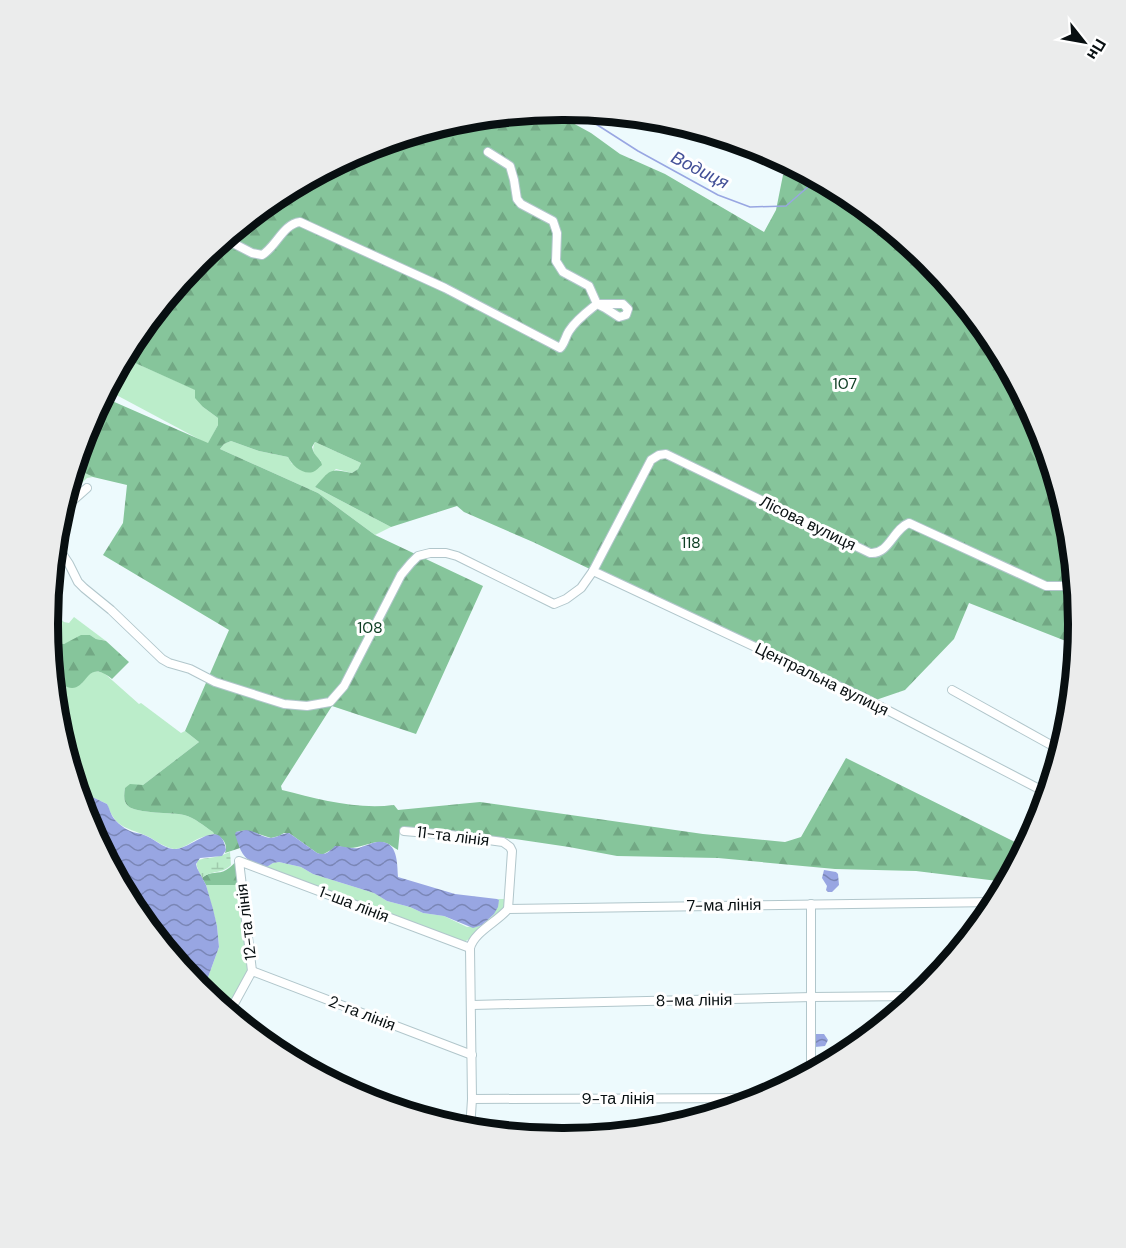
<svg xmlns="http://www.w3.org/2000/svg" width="1126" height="1248" viewBox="0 0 1126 1248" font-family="'DM Sans',sans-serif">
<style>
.green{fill:#bbedca}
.forest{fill:url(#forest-firs)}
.wetland{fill:url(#wetland-marsh)}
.water{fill:url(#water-waves)}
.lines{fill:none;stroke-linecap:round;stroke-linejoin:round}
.stream{stroke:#98a6e2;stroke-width:1.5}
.minor-casing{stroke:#b1c6cb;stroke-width:10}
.minor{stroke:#fff;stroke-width:8}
.labels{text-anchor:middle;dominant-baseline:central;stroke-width:6;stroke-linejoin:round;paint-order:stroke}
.park-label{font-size:16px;fill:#0d3e23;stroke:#fff}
.street-label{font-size:16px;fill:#080f11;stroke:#fff}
.water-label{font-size:18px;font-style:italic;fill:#424f97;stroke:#fff}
.rim{fill:none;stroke:#080f11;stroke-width:8}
</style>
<defs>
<pattern id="forest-firs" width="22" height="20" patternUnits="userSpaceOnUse" patternTransform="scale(1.5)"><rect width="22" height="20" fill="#86c59b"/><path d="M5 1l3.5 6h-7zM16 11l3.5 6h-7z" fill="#72a884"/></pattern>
<pattern id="wetland-marsh" width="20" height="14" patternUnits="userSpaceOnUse" patternTransform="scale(1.5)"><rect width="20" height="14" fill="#bbedca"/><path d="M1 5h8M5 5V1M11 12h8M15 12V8" fill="none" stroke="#9fcaac"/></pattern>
<pattern id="water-waves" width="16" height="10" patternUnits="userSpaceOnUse" patternTransform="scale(1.5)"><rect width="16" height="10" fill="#98a6e2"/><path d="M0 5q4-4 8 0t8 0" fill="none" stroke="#7a86b6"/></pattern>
</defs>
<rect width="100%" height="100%" fill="#edfafd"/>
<g class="green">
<path d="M 124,358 L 196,390 L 203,407 L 218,418 L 218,425 L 208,444 L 107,390 Z"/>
<path d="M 231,441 L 259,451 L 288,457 L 292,464 L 321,461 C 314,455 311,451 315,442 L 361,463 L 358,469 L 352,473 L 336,469 L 315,487 L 391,527 L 375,535 L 318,493 L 220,449 L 224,444 Z"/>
<path d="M 75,468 L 93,477 L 87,478 L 65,500 Z"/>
<path d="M 49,609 L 64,622 L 69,623 L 74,617 L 106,641 L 96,639 L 90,635 L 64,644 L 60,644 L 53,639 L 54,629 L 50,625 L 48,625 Z"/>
<path d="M 95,671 L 104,673 L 139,704 L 141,703 L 181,733 L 185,731 L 199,742 L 143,785 L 125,788 C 124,794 123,801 128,806 C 137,814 172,812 184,815 C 195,818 204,826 213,832 L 214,834 C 209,835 205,836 200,838 C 192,841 184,849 174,849 C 166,848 156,841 149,837 C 128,827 116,830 107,804 L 86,794 L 77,787 L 58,724 L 53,674 L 67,687 L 81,684 L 89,674 Z"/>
<path d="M 279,862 L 301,867 L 313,874 L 374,893 L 387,901 L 410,907 L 423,913 L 444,916 L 467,927 L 482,925 L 494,914 L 499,900 L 497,899 L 506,899 C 503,919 481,930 466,941 L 461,943 L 265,868 L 273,863 Z"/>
<path d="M 206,885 L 237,885 L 245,947 L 249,970 L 227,1011 L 203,991 L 219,947 L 217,926 Z"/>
</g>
<g class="forest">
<path d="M 549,110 L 591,133 L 620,154 L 665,174 L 764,232 L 776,210 L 783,175 L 798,168 L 849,196 L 927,260 L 991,338 L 1039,427 L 1068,524 L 1078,624 L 1076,645 L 969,603 L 954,639 L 905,690 L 870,702 L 533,542 L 464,512 L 457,506 L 391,527 L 315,487 C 331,470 328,468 352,473 L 358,469 L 361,463 L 315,442 L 312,447 C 314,457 320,457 322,465 C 319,467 316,471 313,472 C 302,475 292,465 288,457 L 259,451 L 231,441 L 224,444 L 220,449 L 318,493 L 375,535 L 483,586 L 416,734 L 332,706 L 281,786 L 282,790 C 318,799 357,810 394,805 L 398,810 L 480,802 L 703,834 L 785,842 L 801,837 L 846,758 L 1025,847 L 1006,882 L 916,871 L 835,869 L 718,858 L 617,856 L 569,847 L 515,839 L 400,829 L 398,850 C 394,848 390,844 386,843 C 371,838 358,853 338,846 L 322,855 L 317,853 L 289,833 L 284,833 L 279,836 L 271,838 L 246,830 L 236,832 L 240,848 L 225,853 C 228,843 223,838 214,834 L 213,832 C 204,826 195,818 184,815 C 172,812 137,814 128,806 C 123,801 124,794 125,788 L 130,784 L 143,785 L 199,742 L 185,731 L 229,630 L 103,555 L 123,523 L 127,485 L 93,477 L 75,468 L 87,427 L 103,397 L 208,443 L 218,425 L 218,418 L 203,407 L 195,398 L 195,390 L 124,358 L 135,338 L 199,260 L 277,196 L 366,148 L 463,119 Z"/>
<path d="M 50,624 L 54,629 L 53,639 L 60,644 L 64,644 L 81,635 L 90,635 L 96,639 L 106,641 L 129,662 L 112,679 C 84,656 89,694 67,687 C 62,685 57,678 53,674 L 48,625 Z"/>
<path d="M 238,860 L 237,885 L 206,885 L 202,878 C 211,870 218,875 226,870 C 230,868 234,863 238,860 Z"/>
</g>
<path class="wetland" d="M 230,852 L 231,865 C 223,874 211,870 202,878 C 191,857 198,860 215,857 C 221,856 224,854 230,852 Z"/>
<g class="water">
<path d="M 77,787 L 86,794 L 107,804 C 110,809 110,814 115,820 C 119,824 125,829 130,831 C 134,833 139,833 144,835 C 153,838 163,848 173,849 C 191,851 220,814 226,850 L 222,856 L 200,858 L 196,864 L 197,868 L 206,885 L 213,909 L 217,926 L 219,947 L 203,991 L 135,910 L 87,821 Z"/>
<path d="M 246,830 C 256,831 261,837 270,838 C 277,838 282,833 289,833 L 317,853 C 325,856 329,852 335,846 C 343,846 350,849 359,848 C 365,846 371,843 377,842 C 398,840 397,862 398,877 L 455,894 L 497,899 L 499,900 L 498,907 L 494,914 L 482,925 L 473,928 L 444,916 L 423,913 L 410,907 L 387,901 L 374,893 L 313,874 L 301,867 L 279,862 L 273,863 L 265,868 C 243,859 242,856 235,834 L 236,832 Z"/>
<path d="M 824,870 L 836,872 L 838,874 L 839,885 L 832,892 L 828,892 L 826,890 L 827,886 L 822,878 Z"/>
<path d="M 816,1034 L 824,1034 L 828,1040 L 825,1046 L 815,1047 L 815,1036 Z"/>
</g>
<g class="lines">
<path class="stream" d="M 574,110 L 638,151 L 718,195 L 750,207 L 786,206 L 817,179"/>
<defs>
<g id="minor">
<path d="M 225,239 L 252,253 L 262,255 C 276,247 283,224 300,222 L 445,288 L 560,348 C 565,343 565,337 569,331 C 576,320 587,312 597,304 L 605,308 L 619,317 L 626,315 L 628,309 L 623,304 L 597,304 L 589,286 L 563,272 L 556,261 L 557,233 L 553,221 L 521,204 L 517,199 L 514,180 L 510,166 L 488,152"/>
<path d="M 62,510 L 87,488"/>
<path d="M 55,549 L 63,555 L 69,564 L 78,582 L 84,588 L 111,610 L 162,659 L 169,663 L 190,669 L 215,682 L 284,704 L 307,706 L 330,702 L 344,686 L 401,575 L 411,563 L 418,556 L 430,553 L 446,553 L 457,556 L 554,604 L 566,599 L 581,588 L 593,571 L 651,460 L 659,455 L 666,454 L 870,553 C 889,555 893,529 909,523 L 1046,586 L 1074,586"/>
<path d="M 593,571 L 862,697 L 1047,793"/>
<path d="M 952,690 L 1060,750"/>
<path d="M 404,831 L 451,835 L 503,842 L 510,847 L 512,851 L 508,909"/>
<path d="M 811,904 L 811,1072"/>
<path d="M 252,971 L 472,1055"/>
<path d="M 472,1005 L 812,997 L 918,996"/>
<path d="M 229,1013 L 252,971 L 239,861 L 470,948"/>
<path d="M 472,1099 L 763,1098"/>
<path d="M 470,1130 L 472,1099 L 470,948 C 474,932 497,922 508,909 L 996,902"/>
</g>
</defs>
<use href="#minor" class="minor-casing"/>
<use href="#minor" class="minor"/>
</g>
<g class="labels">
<g class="park-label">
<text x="845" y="383">107</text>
<text x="691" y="542">118</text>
<text x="370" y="627">108</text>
</g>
<g class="street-label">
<text transform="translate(808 523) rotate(26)">Лісова вулиця</text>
<text transform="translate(822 679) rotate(26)">Центральна вулиця</text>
<text transform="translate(453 836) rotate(7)">11-та лінія</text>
<text transform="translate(354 904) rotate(21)">1-ша лінія</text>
<text transform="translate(724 905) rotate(-1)">7-ма лінія</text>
<text transform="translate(246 922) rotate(-97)">12-та лінія</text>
<text transform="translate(694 1000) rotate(-1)">8-ма лінія</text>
<text transform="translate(362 1013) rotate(21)">2-га лінія</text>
<text x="618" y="1098">9-та лінія</text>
</g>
<g class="water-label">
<text transform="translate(700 170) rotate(27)">Водиця</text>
</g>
</g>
<path d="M0 0H1126V1248H0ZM562 120H564A504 504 0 0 1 1068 624V624A504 504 0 0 1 564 1128H562A504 504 0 0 1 58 624V624A504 504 0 0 1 562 120Z" fill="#ebecec" fill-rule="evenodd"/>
<path class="rim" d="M562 120H564A504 504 0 0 1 1068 624V624A504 504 0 0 1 564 1128H562A504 504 0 0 1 58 624V624A504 504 0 0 1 562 120Z"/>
<g transform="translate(1084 42) rotate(121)" stroke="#ffffff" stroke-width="4.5" paint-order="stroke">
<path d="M0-4.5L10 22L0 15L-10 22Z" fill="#080f11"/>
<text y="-9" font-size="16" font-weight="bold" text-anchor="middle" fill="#080f11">Пн</text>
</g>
</svg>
